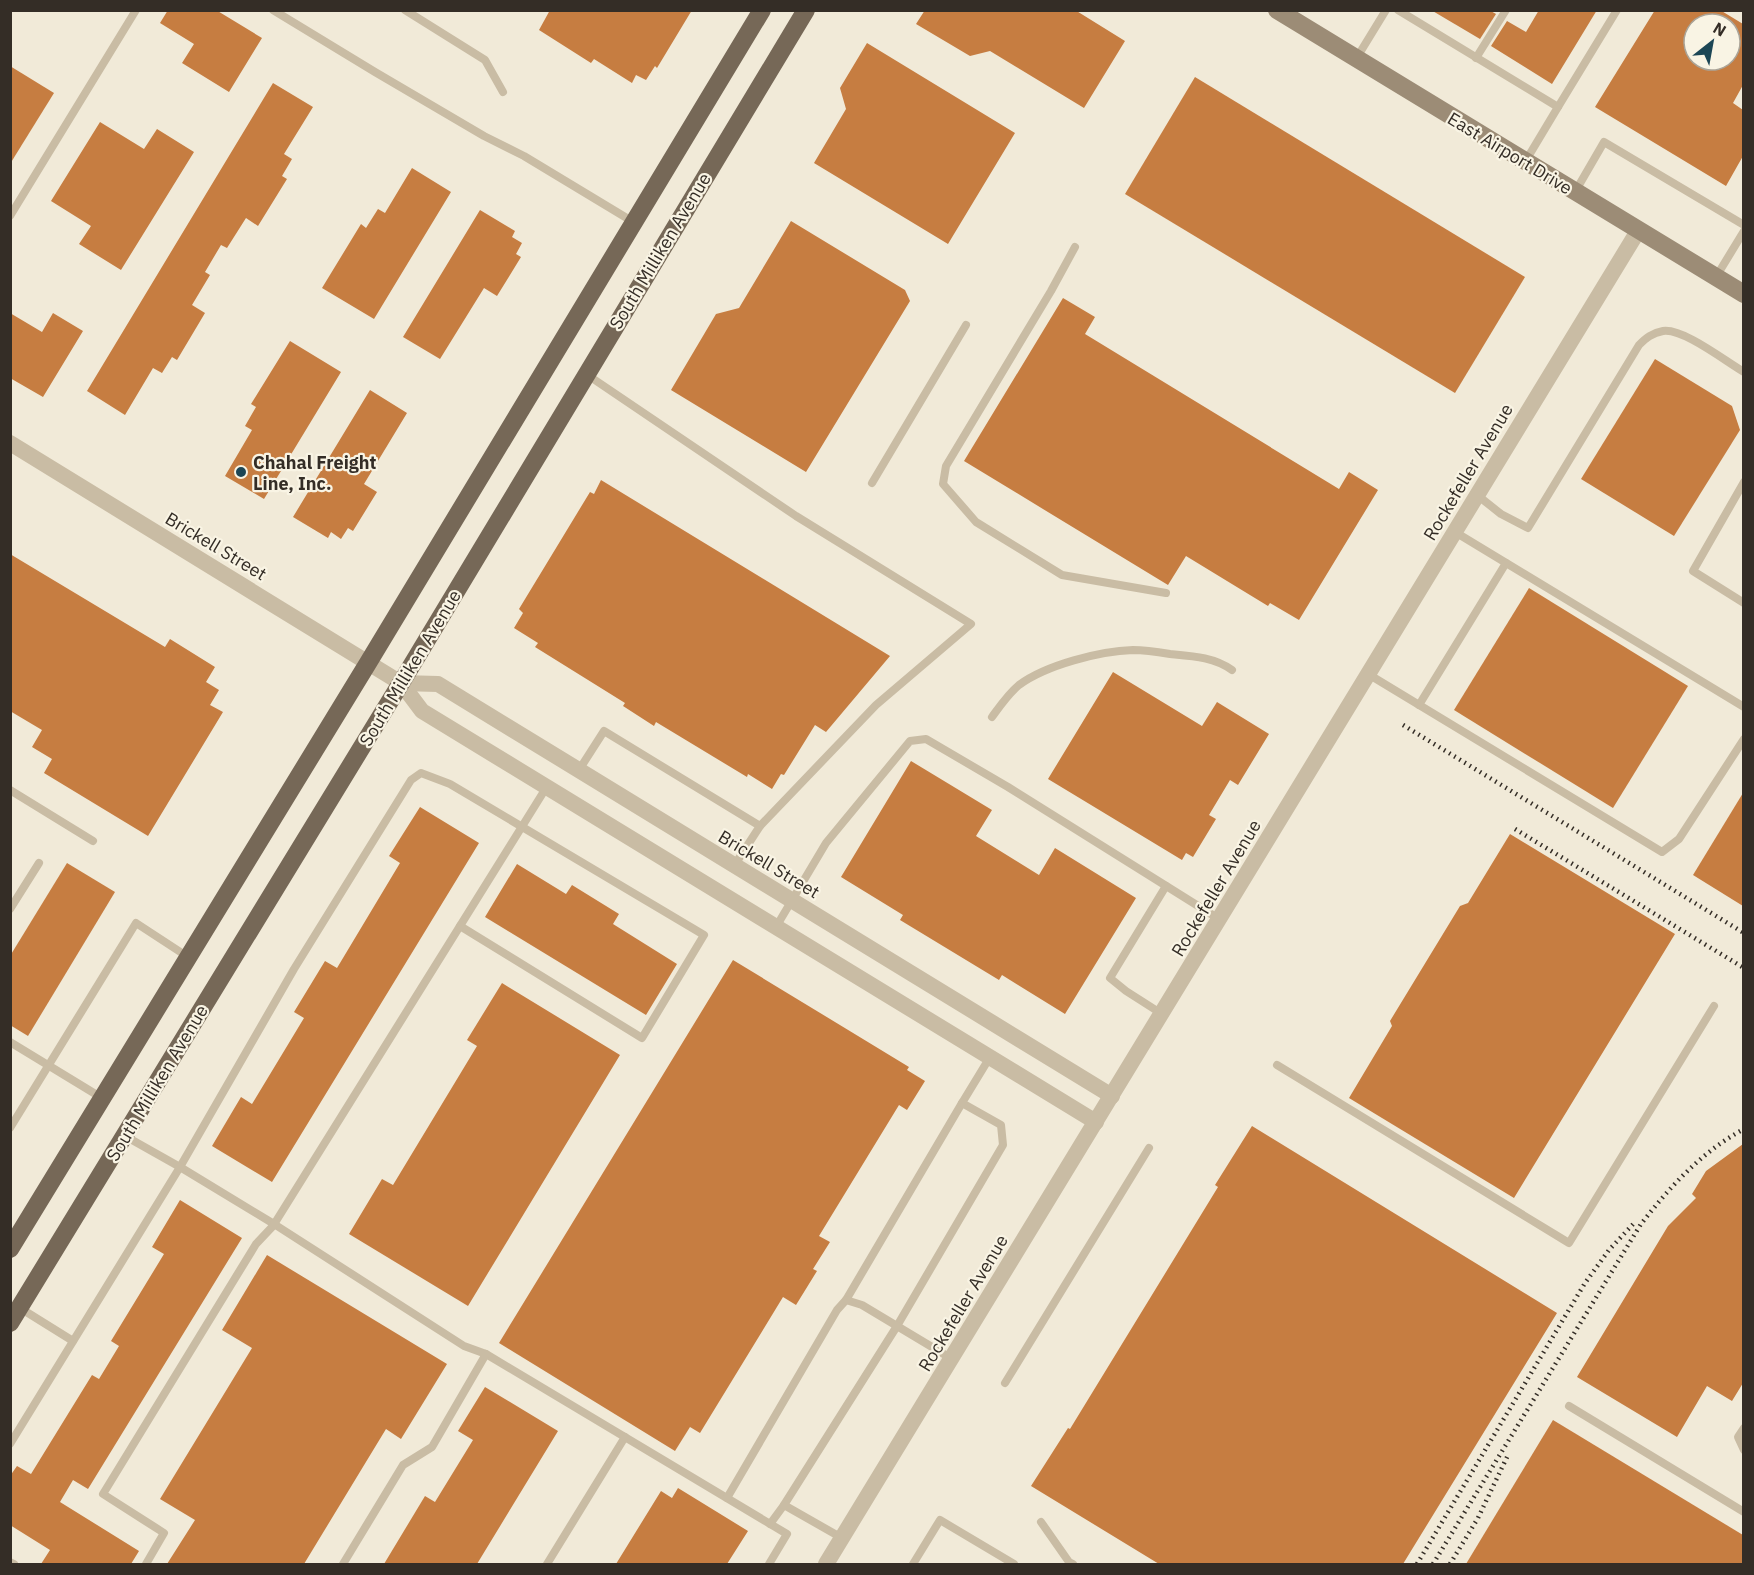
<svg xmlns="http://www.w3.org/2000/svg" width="1754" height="1575" viewBox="0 0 1754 1575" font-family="'IBM Plex Sans',sans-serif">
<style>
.building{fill:#c67d41;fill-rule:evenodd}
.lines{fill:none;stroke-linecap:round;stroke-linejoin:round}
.lane{stroke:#c9bca4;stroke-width:8}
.street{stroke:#c9bca4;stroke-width:16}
.secondary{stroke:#9c8c76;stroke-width:18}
.primary{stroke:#766857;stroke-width:18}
.rail{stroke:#342d26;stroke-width:4.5;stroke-dasharray:1.5 4.5;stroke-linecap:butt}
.poi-dot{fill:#1c4655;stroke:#f9f4e4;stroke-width:2}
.labels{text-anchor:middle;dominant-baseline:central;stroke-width:4.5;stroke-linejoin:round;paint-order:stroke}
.street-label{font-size:18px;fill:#342d26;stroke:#f9f4e4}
.poi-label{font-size:18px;font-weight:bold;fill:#342d26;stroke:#f9f4e4;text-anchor:start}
</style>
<rect width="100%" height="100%" fill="#f1ead8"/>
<g class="building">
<path d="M 168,10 L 216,10 L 262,38 L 229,92 L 182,63 L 194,44 L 160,23 Z"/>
<path d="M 550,10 L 692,10 L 657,68 L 655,66 L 646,80 L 636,75 L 632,83 L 594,59 L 591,63 L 539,30 Z"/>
<path d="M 925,10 L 1075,10 L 1125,41 L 1084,108 L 990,51 L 970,56 L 916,24 Z"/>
<path d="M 1431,10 L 1489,10 L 1496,14 L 1480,39 Z"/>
<path d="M 1539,10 L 1597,10 L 1552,84 L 1491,46 L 1507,21 L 1526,32 Z"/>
<path d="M 1655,10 L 1720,10 L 1743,24 L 1743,85 L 1733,103 L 1743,110 L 1743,156 L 1726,186 L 1595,107 ZM 1694,24 L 1730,24 L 1730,60 L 1694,60 Z"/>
<path d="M 867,43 L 1015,133 L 948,244 L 814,163 L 846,109 L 840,88 Z"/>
<path d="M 10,66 L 54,93 L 10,164 Z"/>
<path d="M 1195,77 L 1525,277 L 1455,393 L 1125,194 Z"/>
<path d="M 273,83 L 313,107 L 284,154 L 292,159 L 282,176 L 287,179 L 258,226 L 246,218 L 227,248 L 221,245 L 205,272 L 210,275 L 192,305 L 205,313 L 177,360 L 172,357 L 162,373 L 153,368 L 125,415 L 87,391 Z"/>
<path d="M 100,122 L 144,149 L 157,129 L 194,152 L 121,270 L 79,244 L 91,226 L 51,201 Z"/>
<path d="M 412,168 L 451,192 L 374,319 L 322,288 L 361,224 L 366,228 L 378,209 L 385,213 Z"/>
<path d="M 480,210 L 515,231 L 512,237 L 522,243 L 516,254 L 521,257 L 497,296 L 484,288 L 440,359 L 403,337 Z"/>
<path d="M 791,221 L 905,290 L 910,301 L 806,472 L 671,390 L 716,314 L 739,308 Z"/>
<path d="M 1063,298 L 1095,317 L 1085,334 L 1339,489 L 1349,472 L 1378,490 L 1299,620 L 1270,603 L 1268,606 L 1186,556 L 1168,585 L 964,461 Z"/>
<path d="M 10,313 L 42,332 L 53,313 L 83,331 L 43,397 L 10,378 Z"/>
<path d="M 290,341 L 341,372 L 264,499 L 225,476 L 252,430 L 245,426 L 256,407 L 251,404 Z"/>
<path d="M 1655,359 L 1732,406 L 1740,430 L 1674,536 L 1581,479 Z"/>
<path d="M 370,390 L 407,413 L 364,484 L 377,492 L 353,531 L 348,528 L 341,539 L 331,532 L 328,538 L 293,517 Z"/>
<path d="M 601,480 L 890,656 L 826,732 L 815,725 L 784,775 L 781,774 L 772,789 L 748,774 L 747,777 L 656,722 L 654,726 L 623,706 L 625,703 L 535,647 L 538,643 L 514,628 L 523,613 L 519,609 L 590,492 L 594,494 Z"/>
<path d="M 10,554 L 165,647 L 170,639 L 215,667 L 206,682 L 219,690 L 210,705 L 223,712 L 148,836 L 44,773 L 52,759 L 32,747 L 42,730 L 10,711 Z"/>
<path d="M 1529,588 L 1688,686 L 1613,808 L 1454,710 Z"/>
<path d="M 1113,672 L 1202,726 L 1217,702 L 1269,734 L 1238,785 L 1230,780 L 1209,815 L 1216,819 L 1193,857 L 1186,853 L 1182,860 L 1048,779 Z"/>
<path d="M 911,761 L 992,810 L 976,836 L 1039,875 L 1055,848 L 1136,898 L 1065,1014 L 1002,975 L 999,980 L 900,920 L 903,915 L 841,877 Z"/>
<path d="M 1743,793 L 1743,906 L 1693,875 Z"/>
<path d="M 420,807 L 479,843 L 272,1182 L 212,1146 L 241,1097 L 252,1104 L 304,1018 L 294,1012 L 325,961 L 337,968 L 400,863 L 389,856 Z"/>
<path d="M 1510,834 L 1675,934 L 1514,1198 L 1349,1098 L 1392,1026 L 1390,1021 L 1460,906 L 1468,903 Z"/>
<path d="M 67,863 L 115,892 L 28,1036 L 10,1025 L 10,956 Z"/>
<path d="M 517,864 L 566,894 L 572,885 L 619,914 L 613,924 L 677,964 L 646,1015 L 485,917 Z"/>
<path d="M 733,960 L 909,1067 L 907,1070 L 925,1081 L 907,1110 L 899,1105 L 819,1236 L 830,1242 L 813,1269 L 817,1271 L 796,1305 L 783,1297 L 700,1433 L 690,1427 L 675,1451 L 499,1343 Z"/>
<path d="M 502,983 L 620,1055 L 468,1306 L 349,1234 L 382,1179 L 393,1185 L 477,1046 L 467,1040 Z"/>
<path d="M 1252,1126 L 1557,1313 L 1403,1564 L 1159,1564 L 1031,1486 L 1068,1428 L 1070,1429 L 1218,1187 L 1215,1185 Z"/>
<path d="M 1743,1144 L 1743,1383 L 1732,1401 L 1707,1386 L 1677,1437 L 1577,1377 L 1668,1226 L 1696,1198 L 1692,1194 L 1706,1171 Z"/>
<path d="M 180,1200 L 242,1238 L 88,1489 L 73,1480 L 60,1502 L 139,1551 L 131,1564 L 41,1564 L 50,1550 L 10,1525 L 10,1476 L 17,1466 L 31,1474 L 92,1375 L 99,1379 L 119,1346 L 111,1341 L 164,1254 L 152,1247 Z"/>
<path d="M 267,1255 L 447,1364 L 401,1439 L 386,1429 L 304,1564 L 167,1564 L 195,1520 L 160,1499 L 252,1348 L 222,1330 Z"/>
<path d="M 485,1387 L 558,1431 L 477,1564 L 384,1564 L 425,1496 L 435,1502 L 473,1440 L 458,1431 Z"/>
<path d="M 1553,1420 L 1743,1535 L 1743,1564 L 1466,1564 Z"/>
<path d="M 678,1488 L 748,1531 L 727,1564 L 616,1564 L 661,1491 L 672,1498 Z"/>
</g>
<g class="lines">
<g class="lane">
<path d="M 273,10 L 375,72 L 484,136 L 524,156 L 635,223"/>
<path d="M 405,10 L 485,60 L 503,92"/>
<path d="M 1398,10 L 1558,107 L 1617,10"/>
<path d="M 1476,58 L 1506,10"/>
<path d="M 1356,59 L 1386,10"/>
<path d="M 1525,162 L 1558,107"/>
<path d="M 1575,192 L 1604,142 L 1744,225"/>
<path d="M 10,216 L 136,10"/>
<path d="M 1075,247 L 1051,291 L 946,466 L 943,484 L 976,522 L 1062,575 L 1166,593"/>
<path d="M 1716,277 L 1744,231"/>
<path d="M 586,374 L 796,516 L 971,624 L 876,705 L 760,826"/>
<path d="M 1744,482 L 1693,571 L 1744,603"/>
<path d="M 872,483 L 966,325"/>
<path d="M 1477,495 L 1501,514 L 1528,528 L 1639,345 C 1646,338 1652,333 1663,331 C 1683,328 1725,361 1744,372"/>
<path d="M 1455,532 L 1744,707"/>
<path d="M 1368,674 L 1662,852 L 1679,839 L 1744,739"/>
<path d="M 1419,705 L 1506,563"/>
<path d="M 992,717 C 1000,706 1008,694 1019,685 C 1046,665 1100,651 1133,650 C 1145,650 1158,652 1170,654 C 1192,656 1214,657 1232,670"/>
<path d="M 579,770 L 604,731 L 760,826 L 734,866"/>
<path d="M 10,790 L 93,841"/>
<path d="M 10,909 L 39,863"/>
<path d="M 776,927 L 826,843 L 910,741 L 926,739 L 1008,787 L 1219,919"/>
<path d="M 1162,1014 L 1126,991 L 1110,978 L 1166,886"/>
<path d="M 10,1042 L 102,1098"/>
<path d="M 1277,1065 L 1569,1243 L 1714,1006"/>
<path d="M 10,1128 L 136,923 L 188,957"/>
<path d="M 125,1136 L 180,1167 L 294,969 L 411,780 L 421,773 L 450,784 L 704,935 L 642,1038 L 460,926"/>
<path d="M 846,1300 L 962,1103"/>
<path d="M 20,1308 L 73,1341"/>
<path d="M 1005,1383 L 1149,1148"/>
<path d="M 1569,1406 L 1744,1512"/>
<path d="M 1744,1428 L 1738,1437 L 1744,1450"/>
<path d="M 10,1444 L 180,1167 L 274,1224 L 464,1346 L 486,1354 L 787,1534 L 769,1564"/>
<path d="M 727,1498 L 837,1310 L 846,1300 L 862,1305 L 897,1326 L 1003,1145 L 1001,1125 L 962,1103 L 990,1057"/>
<path d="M 1041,1522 L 1069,1562 L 1073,1564"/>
<path d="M 770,1524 L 784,1505"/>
<path d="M 842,1538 L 784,1505 L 897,1326 L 952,1359"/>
<path d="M 10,1562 L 14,1564"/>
<path d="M 146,1564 L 164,1533 L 103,1494 L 256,1244 L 273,1226 L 546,788"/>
<path d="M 343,1564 L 403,1465 L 432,1447 L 486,1354"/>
<path d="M 547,1564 L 625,1437"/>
<path d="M 913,1564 L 940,1520 L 1014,1564"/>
</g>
<g class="street">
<path d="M 10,443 L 401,683 L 422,711 L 1096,1122"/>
<path d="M 401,683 L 438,684 L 1112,1096"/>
<path d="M 826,1564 L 1638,231"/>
</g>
<path class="secondary" d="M 1277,10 L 1744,294"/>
<g class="primary">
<path d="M 10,1249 L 368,663 L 762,10"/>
<path d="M 10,1323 L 401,683 L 806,10"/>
</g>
<g class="rail">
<path d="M 1403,725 L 1744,933"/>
<path d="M 1515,829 L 1744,968"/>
<path d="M 1417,1564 L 1585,1283 L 1609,1250 L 1636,1221"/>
<path d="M 1433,1564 L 1641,1224 C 1670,1187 1701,1152 1744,1129"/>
<path d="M 1450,1564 L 1478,1518 L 1508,1455"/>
</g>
</g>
<circle class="poi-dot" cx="241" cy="472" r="6"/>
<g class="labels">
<g class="street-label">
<text transform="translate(1510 153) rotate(31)">East Airport Drive</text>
<text transform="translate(660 251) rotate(-59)">South Milliken Avenue</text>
<text transform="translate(1468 472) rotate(-59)">Rockefeller Avenue</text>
<text transform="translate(216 546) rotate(31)">Brickell Street</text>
<text transform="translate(410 668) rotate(-59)">South Milliken Avenue</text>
<text transform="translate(769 864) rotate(31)">Brickell Street</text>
<text transform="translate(1216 888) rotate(-59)">Rockefeller Avenue</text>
<text transform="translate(157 1083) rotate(-59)">South Milliken Avenue</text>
<text transform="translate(963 1303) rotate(-59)">Rockefeller Avenue</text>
</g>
<g class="poi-label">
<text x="253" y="462">Chahal Freight<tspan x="253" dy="21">Line, Inc.</tspan></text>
</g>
</g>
<rect width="1754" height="1575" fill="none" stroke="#342d26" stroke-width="24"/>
<g transform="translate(1712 42) rotate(31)"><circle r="28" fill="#f9f4e4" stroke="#aaa498" stroke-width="1.5"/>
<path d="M0-4.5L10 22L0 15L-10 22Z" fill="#1c4655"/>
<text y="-9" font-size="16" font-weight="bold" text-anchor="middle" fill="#342d26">N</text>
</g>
</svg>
